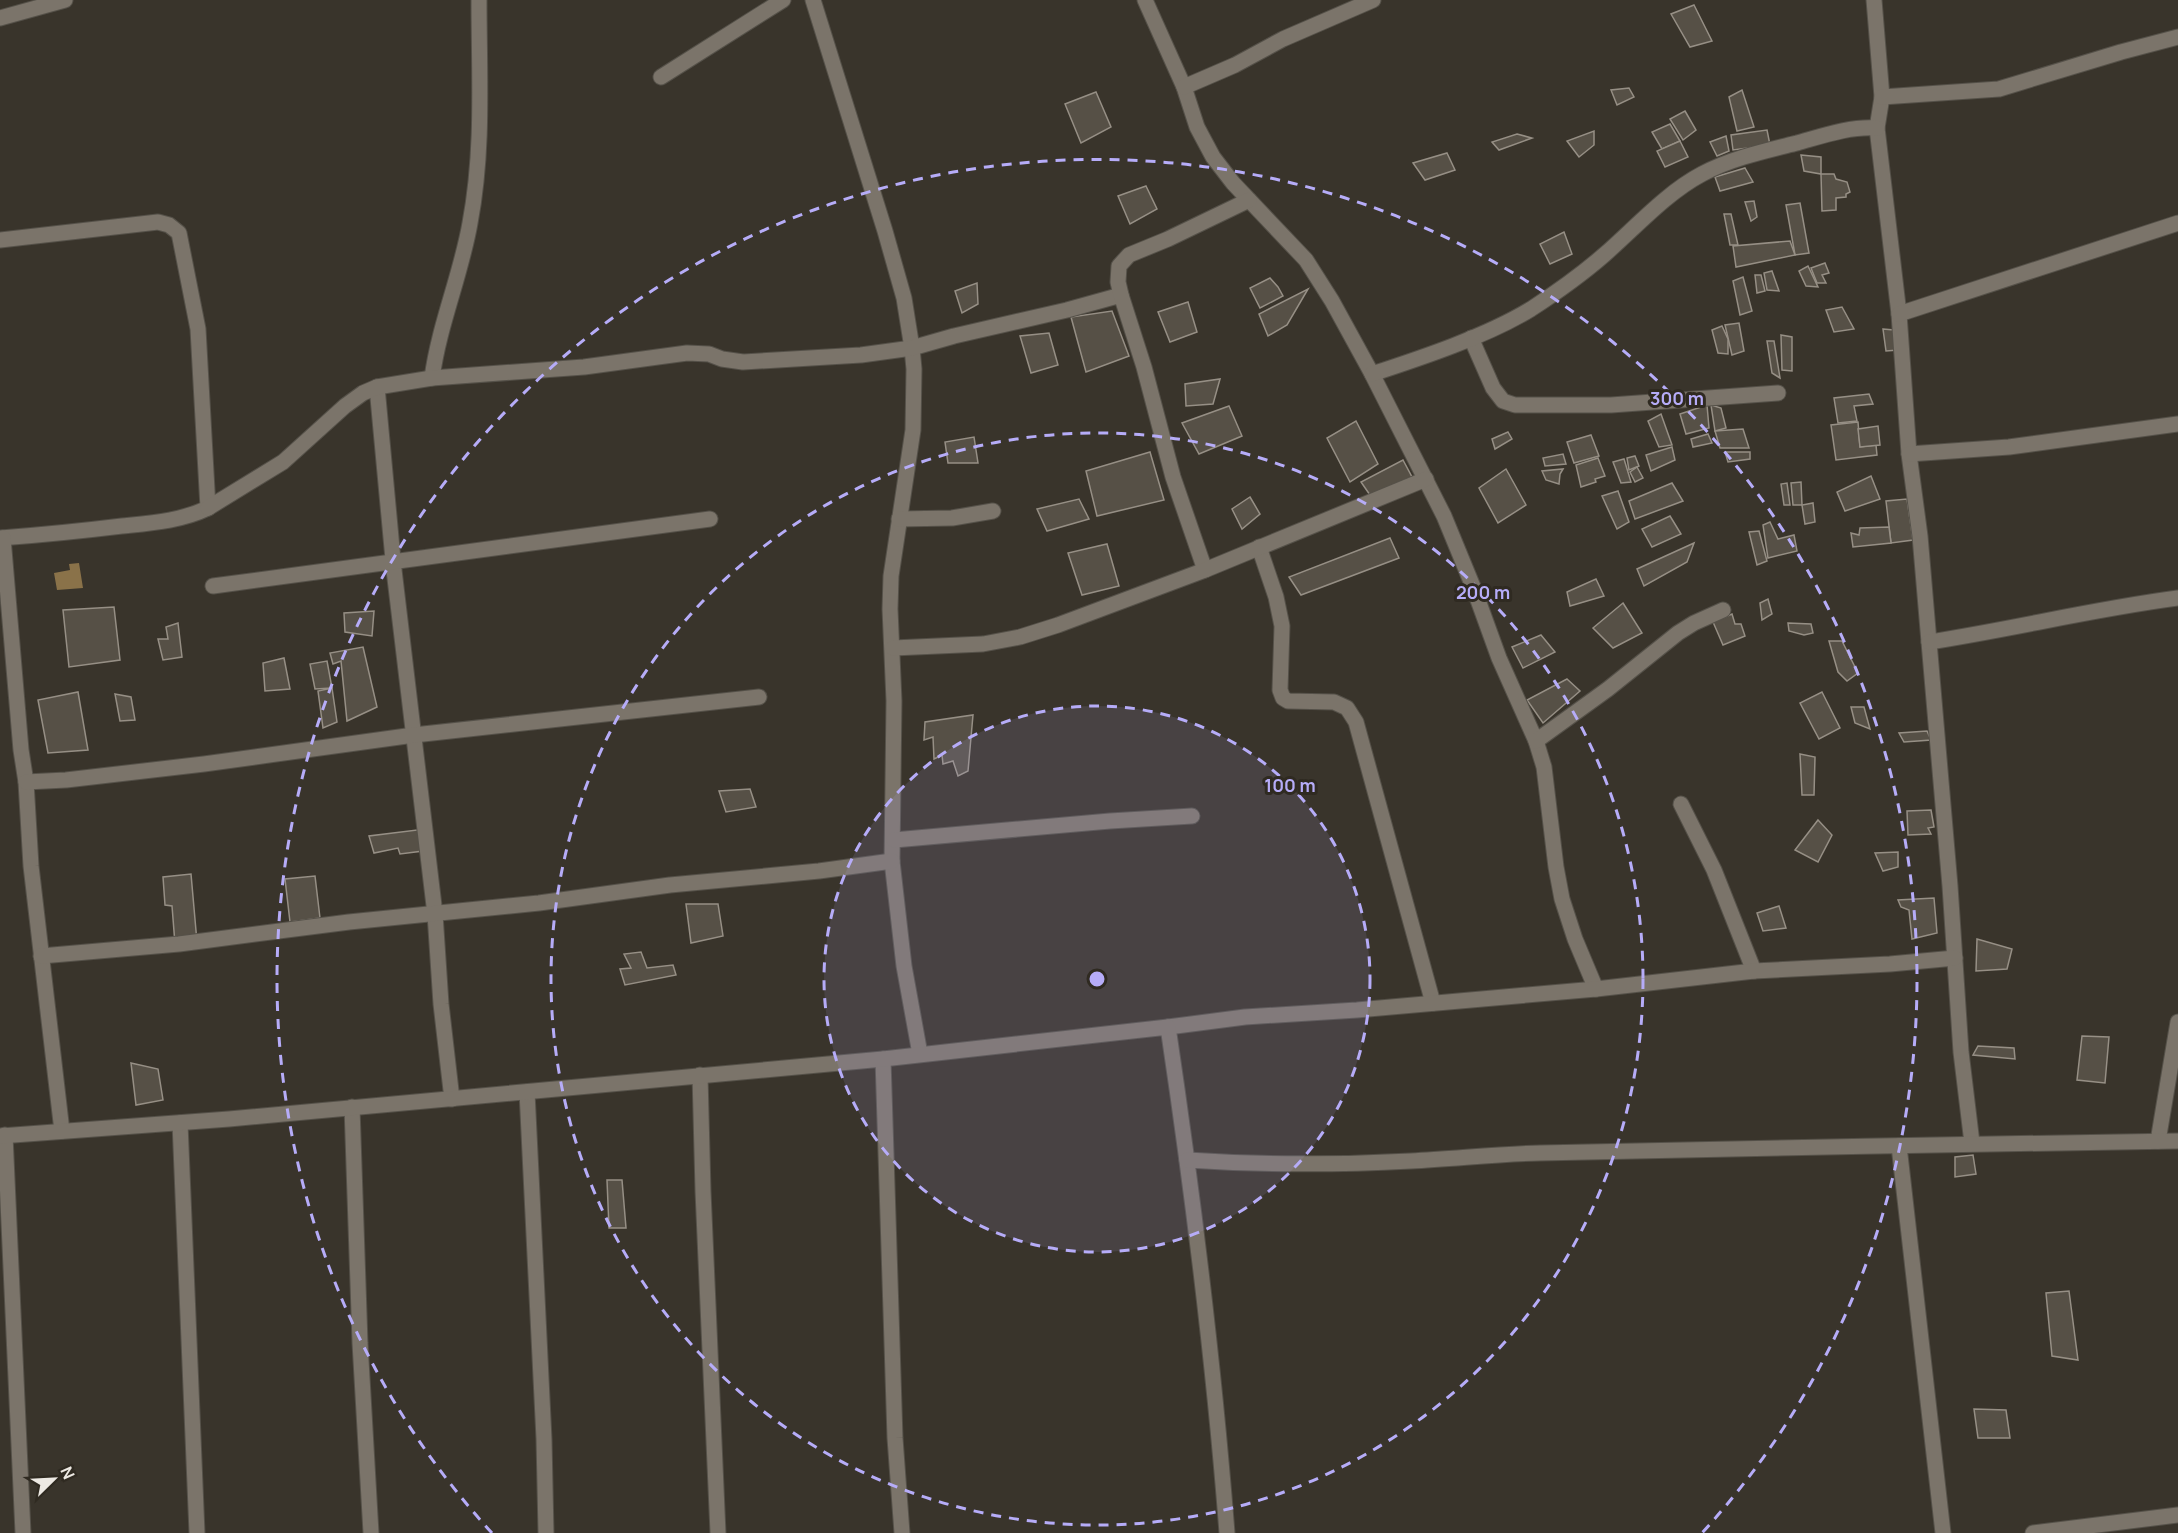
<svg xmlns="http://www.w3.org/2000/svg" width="2178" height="1533" viewBox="0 0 2178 1533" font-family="Manrope,sans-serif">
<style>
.water{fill:#8a7249}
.building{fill:#565046;stroke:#968f85;stroke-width:1.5}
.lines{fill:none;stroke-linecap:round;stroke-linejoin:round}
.street-casing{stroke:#555149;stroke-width:17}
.street{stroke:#7b746a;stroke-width:15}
.ring{fill:none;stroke:#b6acf8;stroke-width:3;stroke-dasharray:10 8}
.centre{fill:#b6acf8;stroke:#2f2a21;stroke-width:3}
.ring-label{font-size:18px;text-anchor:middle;font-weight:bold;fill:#b6acf8;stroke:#2f2a21;stroke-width:6;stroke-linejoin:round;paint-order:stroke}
</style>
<rect width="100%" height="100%" fill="#39342b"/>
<path class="water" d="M 79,563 L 83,588 L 57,590 L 54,573 L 70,570 L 69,564 Z"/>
<g class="building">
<path d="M 1694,5 L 1712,41 L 1690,47 L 1671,14 Z"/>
<path d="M 1629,88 L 1634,97 L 1617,105 L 1611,90 Z"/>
<path d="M 1742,90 L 1754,127 L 1737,131 L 1729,97 Z"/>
<path d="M 1096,92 L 1111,127 L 1081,143 L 1065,104 Z"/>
<path d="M 1685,111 L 1696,130 L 1683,140 L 1670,119 Z"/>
<path d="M 1670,124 L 1680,141 L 1662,149 L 1652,132 Z"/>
<path d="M 1767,130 L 1770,145 L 1733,150 L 1731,135 Z"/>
<path d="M 1594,131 L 1594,145 L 1579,157 L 1567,141 Z"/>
<path d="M 1517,134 L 1532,138 L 1499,150 L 1492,142 Z"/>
<path d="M 1726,136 L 1729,151 L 1717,156 L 1710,142 Z"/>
<path d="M 1680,141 L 1688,157 L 1665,167 L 1657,151 Z"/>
<path d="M 1447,153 L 1455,170 L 1425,180 L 1413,163 Z"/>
<path d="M 1801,155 L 1821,157 L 1821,174 L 1804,171 Z"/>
<path d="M 1745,168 L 1753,182 L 1720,191 L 1715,177 Z"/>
<path d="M 1821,174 L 1834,174 L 1836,179 L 1847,182 L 1850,192 L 1846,194 L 1846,197 L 1836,198 L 1836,210 L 1822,211 Z"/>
<path d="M 1146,186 L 1157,209 L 1130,224 L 1118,196 Z"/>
<path d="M 1754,201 L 1757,217 L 1751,221 L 1745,202 Z"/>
<path d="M 1800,203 L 1809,253 L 1795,255 L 1786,205 Z"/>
<path d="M 1724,214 L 1731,214 L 1738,245 L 1730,245 Z"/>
<path d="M 1564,232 L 1572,254 L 1550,264 L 1540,244 Z"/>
<path d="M 1790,241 L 1795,255 L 1736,267 L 1733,246 Z"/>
<path d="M 1825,263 L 1829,273 L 1822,275 L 1826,283 L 1817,283 L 1811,268 Z"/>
<path d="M 1808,266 L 1818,287 L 1806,286 L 1799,271 Z"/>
<path d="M 1772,271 L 1779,291 L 1767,290 L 1764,273 Z"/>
<path d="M 1755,275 L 1761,275 L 1765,291 L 1757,293 Z"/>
<path d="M 1743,277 L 1752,311 L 1740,315 L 1733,281 Z"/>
<path d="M 1270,278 L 1278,287 L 1283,296 L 1260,308 L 1250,288 Z"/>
<path d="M 977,283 L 978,304 L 962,313 L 955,291 Z"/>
<path d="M 1308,289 L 1287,325 L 1268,336 L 1259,314 Z"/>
<path d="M 1188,302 L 1197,332 L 1170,342 L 1158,312 Z"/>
<path d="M 1842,307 L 1854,329 L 1834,332 L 1826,310 Z"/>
<path d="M 1112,311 L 1129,356 L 1086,372 L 1071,317 Z"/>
<path d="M 1739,323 L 1744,351 L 1732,355 L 1725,325 Z"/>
<path d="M 1722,326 L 1728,339 L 1728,354 L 1718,353 L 1712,330 Z"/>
<path d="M 1883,329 L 1894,330 L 1898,350 L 1886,351 Z"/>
<path d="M 1049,333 L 1058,365 L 1031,373 L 1020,336 Z"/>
<path d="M 1781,335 L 1792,337 L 1792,371 L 1782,370 Z"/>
<path d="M 1767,341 L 1774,341 L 1780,378 L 1772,373 Z"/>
<path d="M 1220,379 L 1213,404 L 1186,406 L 1185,384 Z"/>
<path d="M 1869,394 L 1873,404 L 1854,406 L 1857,421 L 1838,423 L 1834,398 Z"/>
<path d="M 1707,405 L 1709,428 L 1686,434 L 1680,414 Z"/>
<path d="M 1711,405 L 1721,408 L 1726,428 L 1715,431 Z"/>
<path d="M 1229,406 L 1242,436 L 1199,454 L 1182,423 Z"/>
<path d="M 1661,414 L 1672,445 L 1659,447 L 1648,421 Z"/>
<path d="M 1356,421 L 1378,464 L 1350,482 L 1327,438 Z"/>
<path d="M 1858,422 L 1860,447 L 1876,445 L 1877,455 L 1836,460 L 1831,425 Z"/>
<path d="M 1878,426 L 1880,445 L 1860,447 L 1858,429 Z"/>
<path d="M 1743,429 L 1749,448 L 1720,448 L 1715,431 Z"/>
<path d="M 1508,432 L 1512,439 L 1495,449 L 1492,439 Z"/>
<path d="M 1708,434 L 1712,443 L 1693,447 L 1691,439 Z"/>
<path d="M 1591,435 L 1599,456 L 1574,463 L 1567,442 Z"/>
<path d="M 974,437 L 978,463 L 948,463 L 945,442 Z"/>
<path d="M 1672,447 L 1675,460 L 1651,471 L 1646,455 Z"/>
<path d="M 1150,452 L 1164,500 L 1097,516 L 1086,471 Z"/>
<path d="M 1725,452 L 1750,452 L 1750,459 L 1728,462 Z"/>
<path d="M 1563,454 L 1566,464 L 1545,466 L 1543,458 Z"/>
<path d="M 1635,456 L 1639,466 L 1629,470 L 1627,458 Z"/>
<path d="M 1598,458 L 1605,476 L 1595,479 L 1596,482 L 1581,487 L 1576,465 Z"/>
<path d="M 1624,459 L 1631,482 L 1621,483 L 1613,462 Z"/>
<path d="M 1403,460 L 1412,477 L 1370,495 L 1361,482 Z"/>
<path d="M 1637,467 L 1643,478 L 1635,482 L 1630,472 Z"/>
<path d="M 1506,469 L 1526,505 L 1498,523 L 1479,488 Z"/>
<path d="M 1563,469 L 1560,474 L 1559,484 L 1546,480 L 1542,471 Z"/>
<path d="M 1871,476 L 1880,499 L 1845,511 L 1837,492 Z"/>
<path d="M 1801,482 L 1802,505 L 1793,505 L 1791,483 Z"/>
<path d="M 1672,483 L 1683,501 L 1635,519 L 1629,501 Z"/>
<path d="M 1787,483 L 1790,505 L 1784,505 L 1781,484 Z"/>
<path d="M 1618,491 L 1629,522 L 1617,529 L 1602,496 Z"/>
<path d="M 1250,497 L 1260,514 L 1242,529 L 1232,509 Z"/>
<path d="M 1079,499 L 1089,519 L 1047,531 L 1037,509 Z"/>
<path d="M 1907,499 L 1913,540 L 1891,543 L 1886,501 Z"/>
<path d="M 1813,503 L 1815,522 L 1805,524 L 1802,505 Z"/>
<path d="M 1670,516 L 1681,534 L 1652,547 L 1642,529 Z"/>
<path d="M 1770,522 L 1778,539 L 1794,535 L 1797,551 L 1768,558 L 1763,525 Z"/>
<path d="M 1889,527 L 1891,543 L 1853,547 L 1851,533 L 1859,535 L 1860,528 Z"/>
<path d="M 1759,531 L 1767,561 L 1757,565 L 1749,532 Z"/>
<path d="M 1390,538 L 1399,558 L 1301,595 L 1289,577 Z"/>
<path d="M 1694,543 L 1687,562 L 1644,586 L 1637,569 Z"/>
<path d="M 1107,544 L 1119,586 L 1082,595 L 1068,553 Z"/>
<path d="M 1596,579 L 1604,596 L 1570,606 L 1567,592 Z"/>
<path d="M 1768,599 L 1772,614 L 1762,620 L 1760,603 Z"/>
<path d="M 1623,603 L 1642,633 L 1613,648 L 1593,628 Z"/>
<path d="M 114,607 L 120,660 L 69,667 L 63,610 Z"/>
<path d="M 374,611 L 372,636 L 345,632 L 344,613 Z"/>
<path d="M 1732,614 L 1735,624 L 1741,624 L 1745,636 L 1723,645 L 1713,622 Z"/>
<path d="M 178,623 L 182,657 L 163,660 L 158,639 L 168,639 L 166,627 Z"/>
<path d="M 1788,623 L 1811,624 L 1813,633 L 1804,635 L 1789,631 Z"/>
<path d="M 1541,635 L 1555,652 L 1523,668 L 1512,647 Z"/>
<path d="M 1829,641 L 1842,641 L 1858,673 L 1847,681 L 1838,672 Z"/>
<path d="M 363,647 L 377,707 L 347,721 L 341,661 L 333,664 L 330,653 Z"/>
<path d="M 284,658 L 290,689 L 265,691 L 263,663 Z"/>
<path d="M 327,661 L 332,688 L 315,689 L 310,664 Z"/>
<path d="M 1567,679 L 1580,691 L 1543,723 L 1527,700 Z"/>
<path d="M 332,688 L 337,722 L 323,728 L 318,691 Z"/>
<path d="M 78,692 L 88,750 L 48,753 L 38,700 Z"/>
<path d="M 1822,692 L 1840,728 L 1819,739 L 1800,703 Z"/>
<path d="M 115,694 L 131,697 L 135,720 L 120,721 Z"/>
<path d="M 1851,707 L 1864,707 L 1870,729 L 1855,723 Z"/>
<path d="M 973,715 L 968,771 L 958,776 L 953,761 L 943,764 L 942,755 L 934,759 L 933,737 L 924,740 L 925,722 Z"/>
<path d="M 1927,731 L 1931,740 L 1904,742 L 1899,733 Z"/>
<path d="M 1800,754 L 1815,757 L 1814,795 L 1802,795 Z"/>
<path d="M 750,789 L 756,807 L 726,812 L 719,791 Z"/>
<path d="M 1931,810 L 1934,827 L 1928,828 L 1931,834 L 1908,835 L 1907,811 Z"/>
<path d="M 1818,820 L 1832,835 L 1818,862 L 1795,850 Z"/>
<path d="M 425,829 L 423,851 L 400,854 L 398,848 L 374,853 L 369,836 Z"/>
<path d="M 1898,852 L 1898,867 L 1883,871 L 1875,853 Z"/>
<path d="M 191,874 L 197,942 L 175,944 L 172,906 L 165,905 L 163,877 Z"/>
<path d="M 315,876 L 320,918 L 290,922 L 285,879 Z"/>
<path d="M 1934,898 L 1937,933 L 1912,939 L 1909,910 L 1901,907 L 1898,900 Z"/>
<path d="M 686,904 L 718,904 L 723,936 L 691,943 Z"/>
<path d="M 1779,906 L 1786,928 L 1763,931 L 1757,913 Z"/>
<path d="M 1977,939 L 2012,949 L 2007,969 L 1976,971 Z"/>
<path d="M 641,952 L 647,968 L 673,965 L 676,975 L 625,985 L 620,969 L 631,968 L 624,954 Z"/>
<path d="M 2082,1036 L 2109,1037 L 2105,1083 L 2077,1080 Z"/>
<path d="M 1978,1046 L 2014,1048 L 2015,1059 L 1973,1055 Z"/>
<path d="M 131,1063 L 158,1069 L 163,1100 L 136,1105 Z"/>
<path d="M 1973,1155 L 1976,1174 L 1955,1177 L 1955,1157 Z"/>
<path d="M 607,1180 L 622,1180 L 626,1228 L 609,1228 Z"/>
<path d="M 2069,1291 L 2078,1360 L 2052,1356 L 2046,1293 Z"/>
<path d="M 1974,1409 L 2006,1410 L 2010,1438 L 1978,1438 Z"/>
</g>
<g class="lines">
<defs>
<g id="street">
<path d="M 813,0 L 885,231 L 904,298 L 912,348 L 914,369 L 913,430 L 891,576 L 890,609 L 894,701 L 892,861 L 904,966 L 920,1054"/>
<path d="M 1145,0 L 1184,87 L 1197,127 L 1213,157 L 1233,183 L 1306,260 L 1332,301 L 1372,374 L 1444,516 L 1474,589 L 1499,658 L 1536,741 L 1544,767 L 1556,867 L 1562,899 L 1575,939 L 1596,989"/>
<path d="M 1874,0 L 1882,97 L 1877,128 L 1899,314 L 1909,454 L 1920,536 L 1929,642 L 1950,886 L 1961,1052 L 1972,1143"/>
<path d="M 0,18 L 65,0"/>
<path d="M 661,77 L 783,0"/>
<path d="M 1184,87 L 1235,65 L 1283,39 L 1373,0"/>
<path d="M 1882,97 L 1999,89 L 2121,52 L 2178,37"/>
<path d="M 0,240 L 158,222 L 169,225 L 179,233 L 198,329 L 208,508 C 181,521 151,523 122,526 C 81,531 41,535 0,538"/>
<path d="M 1899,314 L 2178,223"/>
<path d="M 1471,338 L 1493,388 L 1503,401 L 1515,405 L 1611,405 L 1778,393"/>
<path d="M 1372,374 C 1421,358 1487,336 1531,309 C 1557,292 1581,275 1604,255 C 1635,228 1666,193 1702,174 C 1732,158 1765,151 1797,143 C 1822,136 1850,126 1877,128"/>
<path d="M 432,378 C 439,325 461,275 470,223 C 484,149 479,75 479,0"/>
<path d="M 377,387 L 394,570 L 435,914 L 441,1004 L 452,1099"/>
<path d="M 1909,454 L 2009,447 L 2178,424"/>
<path d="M 208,508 L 283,462 L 345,406 L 363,393 L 377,387 L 432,378 L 584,367 L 687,353 L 709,354 L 722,359 L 743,362 L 861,355 L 912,348 L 954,336 L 1067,310 L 1121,295"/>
<path d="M 899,519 L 952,518 L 993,511"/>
<path d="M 3,538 L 21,750 L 26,782 L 31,866 L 62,1131"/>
<path d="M 1259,547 L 1276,597 L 1282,626 L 1280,690 L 1283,698 L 1288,701 L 1334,702 L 1347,708 L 1356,722 L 1433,1003"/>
<path d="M 1205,570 L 1173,477 L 1144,367 L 1121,295 L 1118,282 L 1119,266 L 1129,255 L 1168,239 L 1249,200"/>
<path d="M 213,586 L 710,519"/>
<path d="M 1929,642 C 2013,629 2094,609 2178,598"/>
<path d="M 893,648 L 983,644 L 1020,637 L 1058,625 L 1205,570 L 1426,479"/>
<path d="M 1536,741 L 1608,689 L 1678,633 L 1694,623 L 1723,610"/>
<path d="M 26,782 L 66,780 L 204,764 L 414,735 L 759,697"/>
<path d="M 1681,804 L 1714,870 L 1754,971"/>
<path d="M 894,840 L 1110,821 L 1192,816"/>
<path d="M 41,956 L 179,944 L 349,922 L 539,903 L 670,885 L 819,871 L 892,861"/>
<path d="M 1168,1027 L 1245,1017 L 1357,1010 L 1596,989 L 1754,971 L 1890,964 L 1955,958"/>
<path d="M 883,1059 L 895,1438 L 902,1533"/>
<path d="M 700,1075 L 703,1191 L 718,1533"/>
<path d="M 527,1092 L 544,1439 L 546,1533"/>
<path d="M 352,1107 L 360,1343 L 371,1533"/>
<path d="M 180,1123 L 197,1533"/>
<path d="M 5,1135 L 23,1533"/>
<path d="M 0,1136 L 229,1119 L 883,1059 L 1168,1027 C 1193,1195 1214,1364 1227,1533"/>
<path d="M 2158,1141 L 2178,1022"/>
<path d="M 1899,1146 L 1943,1533"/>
<path d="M 1187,1160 C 1262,1165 1336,1165 1411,1161 C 1454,1159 1497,1154 1540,1153 C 1753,1148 1965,1144 2178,1141"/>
<path d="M 2033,1533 L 2178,1515"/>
</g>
</defs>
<use href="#street" class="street-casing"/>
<use href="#street" class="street"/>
</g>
<circle cx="1097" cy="979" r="273" fill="#b6acf8" fill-opacity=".12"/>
<g class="ring">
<circle cx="1097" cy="979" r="273"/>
<circle cx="1097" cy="979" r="546"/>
<path d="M492 1533A820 820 0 1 1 1702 1533"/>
</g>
<circle cx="1097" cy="979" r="9" class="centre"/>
<g class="ring-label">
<text x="1677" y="405">300 m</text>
<text x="1483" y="599">200 m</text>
<text x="1290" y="792">100 m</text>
</g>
<g transform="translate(54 1479) rotate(66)" stroke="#2f2a21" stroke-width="4.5" paint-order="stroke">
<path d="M0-4.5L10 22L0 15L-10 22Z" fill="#ede9e3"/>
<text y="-9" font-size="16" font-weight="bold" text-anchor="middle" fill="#ede9e3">N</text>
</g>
</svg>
